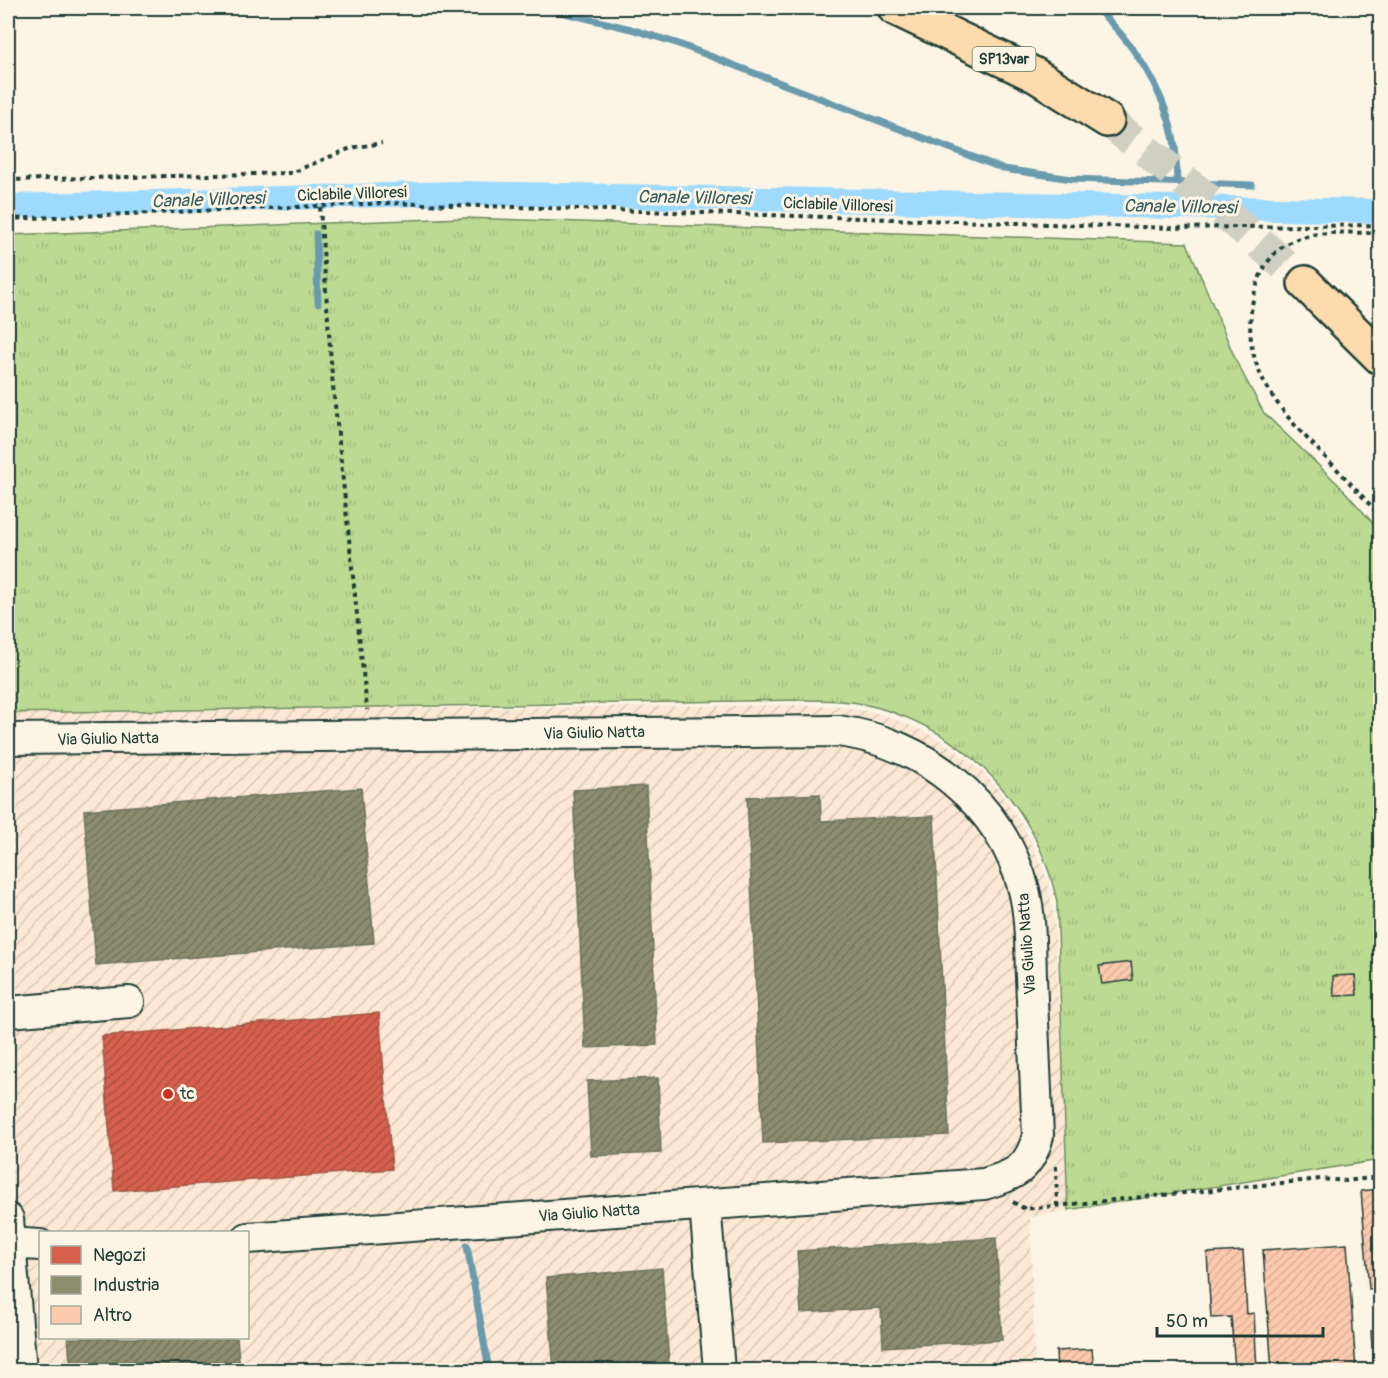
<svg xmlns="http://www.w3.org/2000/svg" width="1388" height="1378" viewBox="0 0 1388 1378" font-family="Pangolin,sans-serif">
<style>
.industrial{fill:url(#industrial-furrows);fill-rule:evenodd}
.grass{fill:url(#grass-tufts);stroke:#6e8c63;stroke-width:1.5}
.shops{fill:url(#shops-hatch);stroke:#9f5646;stroke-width:1.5}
.industry{fill:url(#industry-hatch);stroke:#6b745d;stroke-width:1.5}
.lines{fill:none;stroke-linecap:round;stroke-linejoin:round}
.stream{stroke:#6b9bad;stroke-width:7}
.canal{stroke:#9ddafe;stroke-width:24}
.building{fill:url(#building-hatch);stroke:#1f3d34;stroke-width:1.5}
.major-tunnel{stroke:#d0d0c2;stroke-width:33;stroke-dasharray:33 16;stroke-linecap:butt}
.minor-casing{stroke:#1f3d34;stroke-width:34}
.major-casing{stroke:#1f3d34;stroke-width:38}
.path{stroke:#1f3d34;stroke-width:4;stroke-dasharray:4.5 4.5;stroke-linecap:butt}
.minor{stroke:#fcf5e5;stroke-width:30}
.major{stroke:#fedbac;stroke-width:33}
.poi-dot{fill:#c8321e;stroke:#fcf5e5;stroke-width:2}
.labels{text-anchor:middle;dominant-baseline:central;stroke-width:6;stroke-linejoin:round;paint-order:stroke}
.shield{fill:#fcf5e5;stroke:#617469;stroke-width:1.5}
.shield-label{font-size:15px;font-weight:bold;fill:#1f3d34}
.street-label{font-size:16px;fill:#1f3d34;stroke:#fcf5e5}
.poi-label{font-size:16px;fill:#1f3d34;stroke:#fcf5e5;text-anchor:start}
.water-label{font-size:18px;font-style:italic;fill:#385c5c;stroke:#fcf5e5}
</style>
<defs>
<pattern id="industrial-furrows" width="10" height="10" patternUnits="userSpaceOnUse" patternTransform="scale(1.5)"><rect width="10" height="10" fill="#fce8d4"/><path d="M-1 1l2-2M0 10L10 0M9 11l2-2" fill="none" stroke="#d8c8b7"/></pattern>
<pattern id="grass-tufts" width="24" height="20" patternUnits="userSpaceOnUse" patternTransform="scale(1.5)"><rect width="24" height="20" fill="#bdda92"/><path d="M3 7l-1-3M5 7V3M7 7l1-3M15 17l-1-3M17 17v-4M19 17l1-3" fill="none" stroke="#a2bc7e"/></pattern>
<pattern id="shops-hatch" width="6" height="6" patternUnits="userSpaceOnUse" patternTransform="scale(1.5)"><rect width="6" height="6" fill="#d6604d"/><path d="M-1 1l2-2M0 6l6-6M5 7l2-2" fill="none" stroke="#ad5041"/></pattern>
<pattern id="industry-hatch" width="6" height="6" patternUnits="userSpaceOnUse" patternTransform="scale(1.5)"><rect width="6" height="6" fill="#8c8c6e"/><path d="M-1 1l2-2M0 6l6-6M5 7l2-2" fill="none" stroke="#72745b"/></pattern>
<pattern id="building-hatch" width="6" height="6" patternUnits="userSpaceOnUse" patternTransform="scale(1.5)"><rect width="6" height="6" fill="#fdcaad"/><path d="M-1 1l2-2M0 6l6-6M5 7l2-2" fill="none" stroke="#d8ae95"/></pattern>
</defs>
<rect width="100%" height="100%" fill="#fcf5e5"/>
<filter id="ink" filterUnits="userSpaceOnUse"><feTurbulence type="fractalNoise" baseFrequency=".0167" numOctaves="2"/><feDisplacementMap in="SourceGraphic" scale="12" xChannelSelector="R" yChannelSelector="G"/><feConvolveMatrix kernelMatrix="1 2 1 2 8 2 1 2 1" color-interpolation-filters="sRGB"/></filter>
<g filter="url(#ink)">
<path class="industrial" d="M 788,705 L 839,706 L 882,714 L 924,731 L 948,745 L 980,770 L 997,788 L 1023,826 L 1041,864 L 1048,882 L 1054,917 L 1069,1210 L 1030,1217 L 1035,1370 L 8,1370 L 8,712 ZM 40,1232 L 248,1232 L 248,1338 L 40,1338 Z"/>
<path class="grass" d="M 464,218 L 1187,243 L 1237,363 L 1264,413 L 1339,485 L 1380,531 L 1380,1160 L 1068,1210 L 1057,902 C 1036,802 960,723 858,703 C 841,700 822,700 804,700 L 8,713 L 8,235 Z"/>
<path class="shops" d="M 379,1013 L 392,1169 L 114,1191 L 102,1036 Z"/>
<g class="industry">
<path d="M 646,786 L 657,1045 L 585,1048 L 573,790 Z"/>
<path d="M 361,788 L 374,943 L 96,965 L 84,810 Z"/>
<path d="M 820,794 L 821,821 L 934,816 L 949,1135 L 763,1143 L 747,797 Z"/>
<path d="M 658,1078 L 661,1153 L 591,1156 L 587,1081 Z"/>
<path d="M 996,1238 L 1002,1340 L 883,1347 L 881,1308 L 801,1313 L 797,1251 Z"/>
<path d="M 662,1268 L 669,1364 L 594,1370 L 554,1370 L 546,1278 Z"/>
<path d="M 68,1338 L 237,1338 L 240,1370 L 71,1370 Z"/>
</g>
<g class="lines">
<g class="stream">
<path d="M 544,8 L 631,29 L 676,43 L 1004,169 L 1072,179 L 1252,185"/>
<path d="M 1096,8 C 1132,41 1163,88 1173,136 C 1177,151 1176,167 1177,182"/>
<path d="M 316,234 L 318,303"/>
<path d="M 467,1246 L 489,1370"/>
</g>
<path class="canal" d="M 8,206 L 458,193 L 1380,211"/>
</g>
<g class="building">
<path d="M 1131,962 L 1133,980 L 1102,984 L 1099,966 Z"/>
<path d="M 1355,975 L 1357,995 L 1334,996 L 1333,976 Z"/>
<path d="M 1380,1189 L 1380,1288 L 1369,1289 L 1361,1191 Z"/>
<path d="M 1347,1244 L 1356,1370 L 1272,1370 L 1263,1250 Z"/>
<path d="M 1243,1251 L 1247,1314 L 1254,1313 L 1257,1370 L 1235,1370 L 1231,1317 L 1211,1318 L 1207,1253 Z"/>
<path d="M 1371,1331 L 1380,1331 L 1380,1347 L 1372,1348 Z"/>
<path d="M 1092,1349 L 1094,1370 L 1057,1370 L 1056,1351 Z"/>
</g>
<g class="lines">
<path class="major-tunnel" d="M 1107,120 L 1230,217 L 1305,283"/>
<defs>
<g id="minor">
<path d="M 8,739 L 838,731 C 924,742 1002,804 1024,890 C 1031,918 1030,948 1031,977 C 1033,1030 1036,1083 1038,1136 C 1029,1169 1015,1175 984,1184 L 248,1238"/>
<path d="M 8,1012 L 129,1002"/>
<path d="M 705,1205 L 719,1370"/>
<path d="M 8,1219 L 21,1370"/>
<path d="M 8,1243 L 40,1245"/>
</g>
<g id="major">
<path d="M 895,8 L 1035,75 L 1107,120"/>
<path d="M 1305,283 L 1380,357"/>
</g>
</defs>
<use href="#minor" class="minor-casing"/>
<use href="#major" class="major-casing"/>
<g class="path">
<path d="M 8,180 L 291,173 L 351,148 L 382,143"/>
<path d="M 320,207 L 332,376 L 367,710"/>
<path d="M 8,219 L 390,203 L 1173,228 L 1380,225"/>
<path d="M 1380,233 C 1326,233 1275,224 1256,288 C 1234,364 1278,409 1327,459 C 1345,477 1363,497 1380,516"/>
<path d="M 1056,1166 L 1057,1206"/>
<path d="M 1013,1202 L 1025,1209 L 1321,1179 L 1346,1181 L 1380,1177"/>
</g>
<use href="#minor" class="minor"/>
<use href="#major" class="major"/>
</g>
</g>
<circle class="poi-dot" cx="168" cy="1094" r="6"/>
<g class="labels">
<rect class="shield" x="972.5" y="47" width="63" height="24" rx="4.5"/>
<g class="shield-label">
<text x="1004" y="59">SP13var</text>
</g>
<g class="street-label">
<text transform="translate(352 194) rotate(-2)">Ciclabile Villoresi</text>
<text transform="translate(838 205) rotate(2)">Ciclabile Villoresi</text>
<text transform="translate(594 733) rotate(-1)">Via Giulio Natta</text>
<text transform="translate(108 739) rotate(-1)">Via Giulio Natta</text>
<text transform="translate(1027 944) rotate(-94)">Via Giulio Natta</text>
<text transform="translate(589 1213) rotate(-4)">Via Giulio Natta</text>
</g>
<g class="poi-label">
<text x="180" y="1094">tc</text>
</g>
<g class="water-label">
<text transform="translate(694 198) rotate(1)">Canale Villoresi</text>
<text transform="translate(208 200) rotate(-2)">Canale Villoresi</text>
<text transform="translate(1180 207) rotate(1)">Canale Villoresi</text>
</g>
</g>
<rect width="1388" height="1378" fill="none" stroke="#fcf5e5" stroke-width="30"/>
<rect x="15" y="15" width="1358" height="1348" fill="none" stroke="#1f3d34" stroke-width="2" filter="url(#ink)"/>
<rect x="39" y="1231" width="210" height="108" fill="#fcf5e5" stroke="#a4ab9e" stroke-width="1.5"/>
<rect x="51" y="1246" width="30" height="18" fill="#d6604d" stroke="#a4ab9e" stroke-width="1.5"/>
<text x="93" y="1261" font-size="18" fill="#1f3d34">Negozi</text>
<rect x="51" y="1276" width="30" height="18" fill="#8c8c6e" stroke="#a4ab9e" stroke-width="1.5"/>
<text x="93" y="1291" font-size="18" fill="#1f3d34">Industria</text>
<rect x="51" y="1306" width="30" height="18" fill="#fdcaad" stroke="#a4ab9e" stroke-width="1.5"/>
<text x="93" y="1321" font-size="18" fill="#1f3d34">Altro</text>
<path d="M1157 1327v9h166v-9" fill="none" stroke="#1f3d34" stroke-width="3"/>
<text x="1166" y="1327" font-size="18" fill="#1f3d34" stroke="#fcf5e5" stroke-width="4.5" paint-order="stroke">50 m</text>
</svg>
